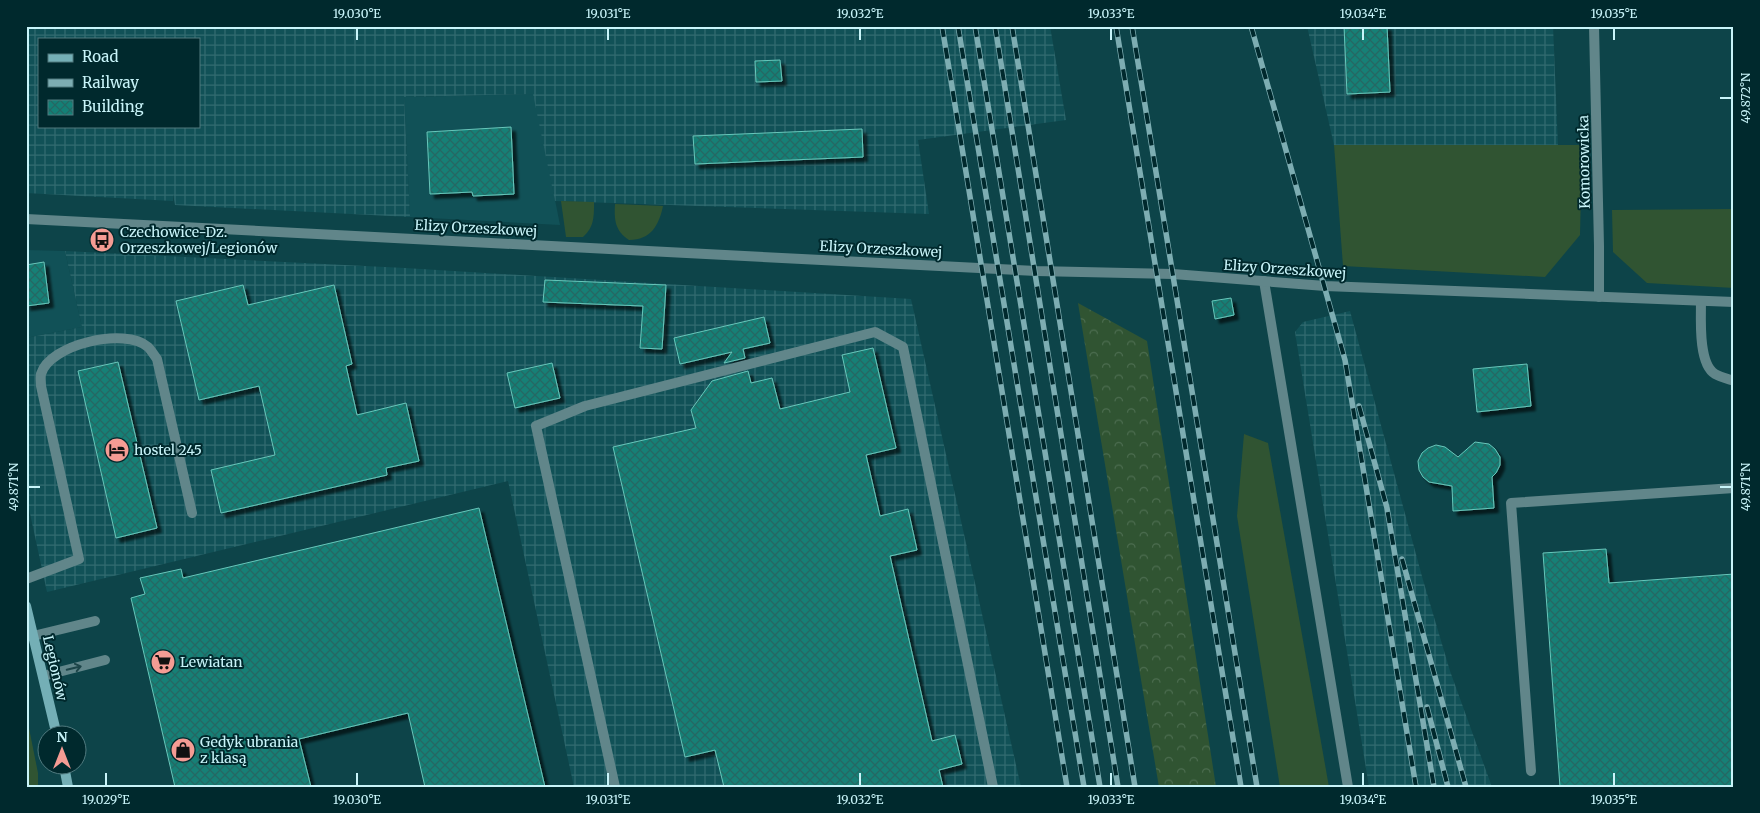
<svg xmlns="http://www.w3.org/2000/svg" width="1760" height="813" viewBox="0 0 1760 813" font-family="Merriweather,serif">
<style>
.built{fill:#115157}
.industrial{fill:url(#industrial-grid);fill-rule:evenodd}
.grass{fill:#305432}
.forest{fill:url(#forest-crowns)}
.building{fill:url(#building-cross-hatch);stroke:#68c6ba;filter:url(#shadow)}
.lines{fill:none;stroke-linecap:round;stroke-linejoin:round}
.lane{stroke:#61868a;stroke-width:10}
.street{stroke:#61868a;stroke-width:10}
.secondary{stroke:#74afb6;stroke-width:10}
.rail-casing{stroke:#7dadb2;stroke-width:5.5}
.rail{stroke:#00292d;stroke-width:4;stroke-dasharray:11;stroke-linecap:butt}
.oneway{stroke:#1d4549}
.ticks{fill:none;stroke:#c8f4f9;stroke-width:2}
.labels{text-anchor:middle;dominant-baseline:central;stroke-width:4;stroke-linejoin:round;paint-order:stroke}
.street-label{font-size:14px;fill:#c8f4f9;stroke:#00292d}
.poi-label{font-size:14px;fill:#c8f4f9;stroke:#00292d;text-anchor:start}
.neatline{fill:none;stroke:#c8f4f9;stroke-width:2}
.ticks-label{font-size:12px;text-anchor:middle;fill:#c8f4f9}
</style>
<defs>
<pattern id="industrial-grid" width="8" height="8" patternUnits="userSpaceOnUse" patternTransform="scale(1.25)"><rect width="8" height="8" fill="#115157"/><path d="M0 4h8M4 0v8" fill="none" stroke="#326b70"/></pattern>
<pattern id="forest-crowns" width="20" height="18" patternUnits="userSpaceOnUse" patternTransform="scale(1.25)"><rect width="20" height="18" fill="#305432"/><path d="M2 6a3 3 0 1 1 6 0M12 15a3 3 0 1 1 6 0" fill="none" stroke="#4c6d50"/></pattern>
<pattern id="building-cross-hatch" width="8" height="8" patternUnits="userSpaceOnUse" patternTransform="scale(1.25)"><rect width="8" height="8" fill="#138076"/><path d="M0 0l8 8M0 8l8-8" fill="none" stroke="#256763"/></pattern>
<filter id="shadow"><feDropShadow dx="4.5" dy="4.5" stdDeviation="1" flood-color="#0009"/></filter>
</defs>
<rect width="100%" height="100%" fill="#0d4449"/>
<g class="built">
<path d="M 534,94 L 560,225 L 410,217 L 404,97 Z"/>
<path d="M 26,250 L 65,251 L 82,327 L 26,338 Z"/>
</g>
<g class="industrial">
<path d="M 26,26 L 1050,26 L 1066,120 L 918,140 L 929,214 L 555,201 L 533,94 L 404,97 L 410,217 L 175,205 L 173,194 L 173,201 L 26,193 ZM 39,39 L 199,39 L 199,126 L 39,126 Z"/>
<path d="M 1307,26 L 1553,26 L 1558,147 L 1334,145 Z"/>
<path d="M 65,251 L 405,268 L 911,299 L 1021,787 L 574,787 L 508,481 L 47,592 L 26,495 L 26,338 L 82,327 Z"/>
<path d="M 1350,311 L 1423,580 L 1450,671 L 1492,787 L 1369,787 L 1295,332 L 1303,322 Z"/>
</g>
<g class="grass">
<path d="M 1334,145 L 1582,145 L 1580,235 L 1545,277 L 1343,266 Z"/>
<path d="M 561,201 L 594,202 C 594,217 594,227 583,237 L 566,237 Z"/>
<path d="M 615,204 L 663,206 C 659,225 651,240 629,240 C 615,231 614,220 615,204 Z"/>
<path d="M 1734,209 L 1734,288 L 1647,283 L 1613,252 L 1612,210 Z"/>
<path d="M 1244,434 L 1268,443 L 1329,787 L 1280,787 L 1237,516 Z"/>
<path d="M 26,713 L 38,773 L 38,787 L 26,787 Z"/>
</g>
<path class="forest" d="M 1078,303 L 1147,341 L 1216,787 L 1159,787 Z"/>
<g class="building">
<path d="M 1344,26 L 1387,26 L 1390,92 L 1347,94 Z"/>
<path d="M 780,60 L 782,81 L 756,82 L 755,61 Z"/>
<path d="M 511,127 L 514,194 L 473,196 L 472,192 L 430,194 L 427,132 Z"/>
<path d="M 862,129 L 863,157 L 695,164 L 693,136 Z"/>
<path d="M 44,262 L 49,303 L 26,306 L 26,265 Z"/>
<path d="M 545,280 L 666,285 L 662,349 L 640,348 L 643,306 L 543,302 Z"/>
<path d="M 243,285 L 248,305 L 334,285 L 352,364 L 346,366 L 357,415 L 406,403 L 419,461 L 386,468 L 387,475 L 221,513 L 211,470 L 275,455 L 259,386 L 199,400 L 176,301 Z"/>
<path d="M 1231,298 L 1234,315 L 1215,319 L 1212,301 Z"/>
<path d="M 764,317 L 770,343 L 743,349 L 745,358 L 724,363 L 732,352 L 680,364 L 674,338 Z"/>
<path d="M 873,348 L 896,448 L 866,455 L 880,516 L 908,509 L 917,550 L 890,556 L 932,741 L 955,735 L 962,764 L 939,770 L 943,787 L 724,787 L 715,750 L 685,757 L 613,447 L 696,428 L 691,410 L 712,381 L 748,371 L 751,383 L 772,378 L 780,409 L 850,392 L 842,355 Z"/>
<path d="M 118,362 L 157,528 L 116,538 L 78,371 Z"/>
<path d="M 552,363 L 560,398 L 515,408 L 507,373 Z"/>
<path d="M 1527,364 L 1531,406 L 1477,412 L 1473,369 Z"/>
<path d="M 1475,442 L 1489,444 L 1495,449 L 1500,457 L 1500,465 L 1496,473 L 1492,477 L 1494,508 L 1453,511 L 1452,486 L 1429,482 L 1423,477 L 1419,470 L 1418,461 L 1422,453 L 1428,448 L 1436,445 L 1445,447 L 1458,457 Z"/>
<path d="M 479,508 L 545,787 L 425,787 L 408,713 L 299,739 L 311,787 L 175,787 L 131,598 L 145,594 L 140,578 L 181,569 L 183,578 Z"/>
<path d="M 1606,549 L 1609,583 L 1734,574 L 1734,787 L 1560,787 L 1543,553 Z"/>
</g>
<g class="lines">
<g class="lane">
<path d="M 1264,281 L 1348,787"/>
<path d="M 1701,301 C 1701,318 1698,364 1715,374 C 1720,377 1728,379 1734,381"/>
<path d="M 26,579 L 79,559 L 41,386 C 41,382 40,378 41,374 C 50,344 125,327 148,347 C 151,350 154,355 157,359 L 192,513"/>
<path d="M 33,636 L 95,621"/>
<path d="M 43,676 L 105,660"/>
<path d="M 1531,771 L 1511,503 L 1734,488"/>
<path d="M 615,787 L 536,426 L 585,406 L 875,332 L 903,347 L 993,787"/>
</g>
<g class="street">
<path d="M 1594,26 L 1599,246 L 1599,297"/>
<path d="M 26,219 L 1036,271 L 1173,274 L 1325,286 L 1734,302"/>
</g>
<g class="secondary">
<path d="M 26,606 L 57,736"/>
<path d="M 64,766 L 68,787"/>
</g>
<defs>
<g id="rail">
<path d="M 942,26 L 1067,787"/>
<path d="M 958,26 L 1084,787"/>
<path d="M 975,26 L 1100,787"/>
<path d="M 995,26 L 1118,787"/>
<path d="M 1012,26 L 1135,787"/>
<path d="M 1116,26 L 1241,787"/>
<path d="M 1132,26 L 1257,787"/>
<path d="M 1251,26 L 1345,360 L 1416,787"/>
<path d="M 1359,406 L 1387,508 L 1434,787"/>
<path d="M 1402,559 L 1466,787"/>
<path d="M 1427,707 L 1448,787"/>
</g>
</defs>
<use href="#rail" class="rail-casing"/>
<use href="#rail" class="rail"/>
</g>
<defs><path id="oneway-shaft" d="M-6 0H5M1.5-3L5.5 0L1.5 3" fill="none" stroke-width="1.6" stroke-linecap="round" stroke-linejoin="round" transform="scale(1.25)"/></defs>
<use class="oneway" href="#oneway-shaft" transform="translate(74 668) rotate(-14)"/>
<path class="ticks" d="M 357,28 L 357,40M 608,28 L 608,40M 860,28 L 860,40M 1111,28 L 1111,40M 1363,28 L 1363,40M 1614,28 L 1614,40M 1720,98 L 1732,98M 28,487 L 40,487M 1720,487 L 1732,487M 106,773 L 106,786M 357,773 L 357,786M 608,773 L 608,786M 860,773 L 860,786M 1111,773 L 1111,786M 1363,773 L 1363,786M 1614,773 L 1614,786"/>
<defs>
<symbol id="bus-disc" viewBox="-11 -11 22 22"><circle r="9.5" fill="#f59c94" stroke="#00292d"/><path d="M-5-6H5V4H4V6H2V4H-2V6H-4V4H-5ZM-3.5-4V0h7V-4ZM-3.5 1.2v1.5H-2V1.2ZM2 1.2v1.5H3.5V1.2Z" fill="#111"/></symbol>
<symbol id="hotel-disc" viewBox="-11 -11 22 22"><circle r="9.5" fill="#f59c94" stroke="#00292d"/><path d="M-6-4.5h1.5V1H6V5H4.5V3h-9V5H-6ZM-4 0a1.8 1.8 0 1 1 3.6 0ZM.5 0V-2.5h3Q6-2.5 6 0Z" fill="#111"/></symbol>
<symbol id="supermarket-disc" viewBox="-11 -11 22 22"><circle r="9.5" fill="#f59c94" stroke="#00292d"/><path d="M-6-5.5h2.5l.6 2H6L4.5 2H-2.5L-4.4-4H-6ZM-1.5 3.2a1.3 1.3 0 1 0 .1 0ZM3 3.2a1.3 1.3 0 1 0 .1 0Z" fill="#111"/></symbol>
<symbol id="shop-disc" viewBox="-11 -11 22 22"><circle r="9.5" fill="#f59c94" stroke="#00292d"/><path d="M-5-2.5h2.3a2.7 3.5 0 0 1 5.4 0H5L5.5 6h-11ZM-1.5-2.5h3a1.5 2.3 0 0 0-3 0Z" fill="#111"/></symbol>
</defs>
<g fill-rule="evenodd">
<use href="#bus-disc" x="88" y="226" width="28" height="28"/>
<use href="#hotel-disc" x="103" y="436" width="28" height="28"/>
<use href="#supermarket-disc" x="149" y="648" width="28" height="28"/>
<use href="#shop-disc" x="169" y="736" width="28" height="28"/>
</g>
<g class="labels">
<g class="street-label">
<text transform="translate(1584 162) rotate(-91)">Komorowicka</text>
<text transform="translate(476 228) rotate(3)">Elizy Orzeszkowej</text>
<text transform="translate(881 249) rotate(3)">Elizy Orzeszkowej</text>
<text transform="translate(1285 269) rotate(4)">Elizy Orzeszkowej</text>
<text transform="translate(55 668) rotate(77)">Legionów</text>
</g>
<g class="poi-label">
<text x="120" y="232">Czechowice-Dz.<tspan x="120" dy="16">Orzeszkowej/Legionów</tspan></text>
<text x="134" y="450">hostel 245</text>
<text x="180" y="662">Lewiatan</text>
<text x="200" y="742">Gedyk ubrania<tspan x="200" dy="16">z klasą</tspan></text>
</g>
</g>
<rect width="1760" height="813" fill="none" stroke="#00292d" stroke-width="55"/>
<rect x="38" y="38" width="162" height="90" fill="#00292d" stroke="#507a7f"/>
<rect x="48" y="54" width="25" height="8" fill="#74afb6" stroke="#507a7f"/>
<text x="82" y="62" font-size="15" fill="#c8f4f9">Road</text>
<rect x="48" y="79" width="25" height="8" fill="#7dadb2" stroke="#507a7f"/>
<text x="82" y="88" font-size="15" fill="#c8f4f9">Railway</text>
<rect x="48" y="100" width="25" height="15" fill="url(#building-cross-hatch)" stroke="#507a7f"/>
<text x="82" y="112" font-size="15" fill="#c8f4f9">Building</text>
<g transform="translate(62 750)"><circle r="24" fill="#00292d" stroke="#507a7f"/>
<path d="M0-4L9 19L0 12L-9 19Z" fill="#f59c94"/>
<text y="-8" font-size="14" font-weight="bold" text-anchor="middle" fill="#c8f4f9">N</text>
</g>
<rect x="28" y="28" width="1704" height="758" class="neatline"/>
<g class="ticks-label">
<text x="357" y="18">19.030°E</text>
<text x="608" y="18">19.031°E</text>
<text x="860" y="18">19.032°E</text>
<text x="1111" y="18">19.033°E</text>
<text x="1363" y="18">19.034°E</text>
<text x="1614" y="18">19.035°E</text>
<text transform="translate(1746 98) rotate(-90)" y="4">49.872°N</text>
<text transform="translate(14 487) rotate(-90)" y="4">49.871°N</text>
<text transform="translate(1746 487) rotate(-90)" y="4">49.871°N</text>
<text x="106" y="804">19.029°E</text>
<text x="357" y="804">19.030°E</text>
<text x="608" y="804">19.031°E</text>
<text x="860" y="804">19.032°E</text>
<text x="1111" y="804">19.033°E</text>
<text x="1363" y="804">19.034°E</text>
<text x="1614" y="804">19.035°E</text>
</g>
</svg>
